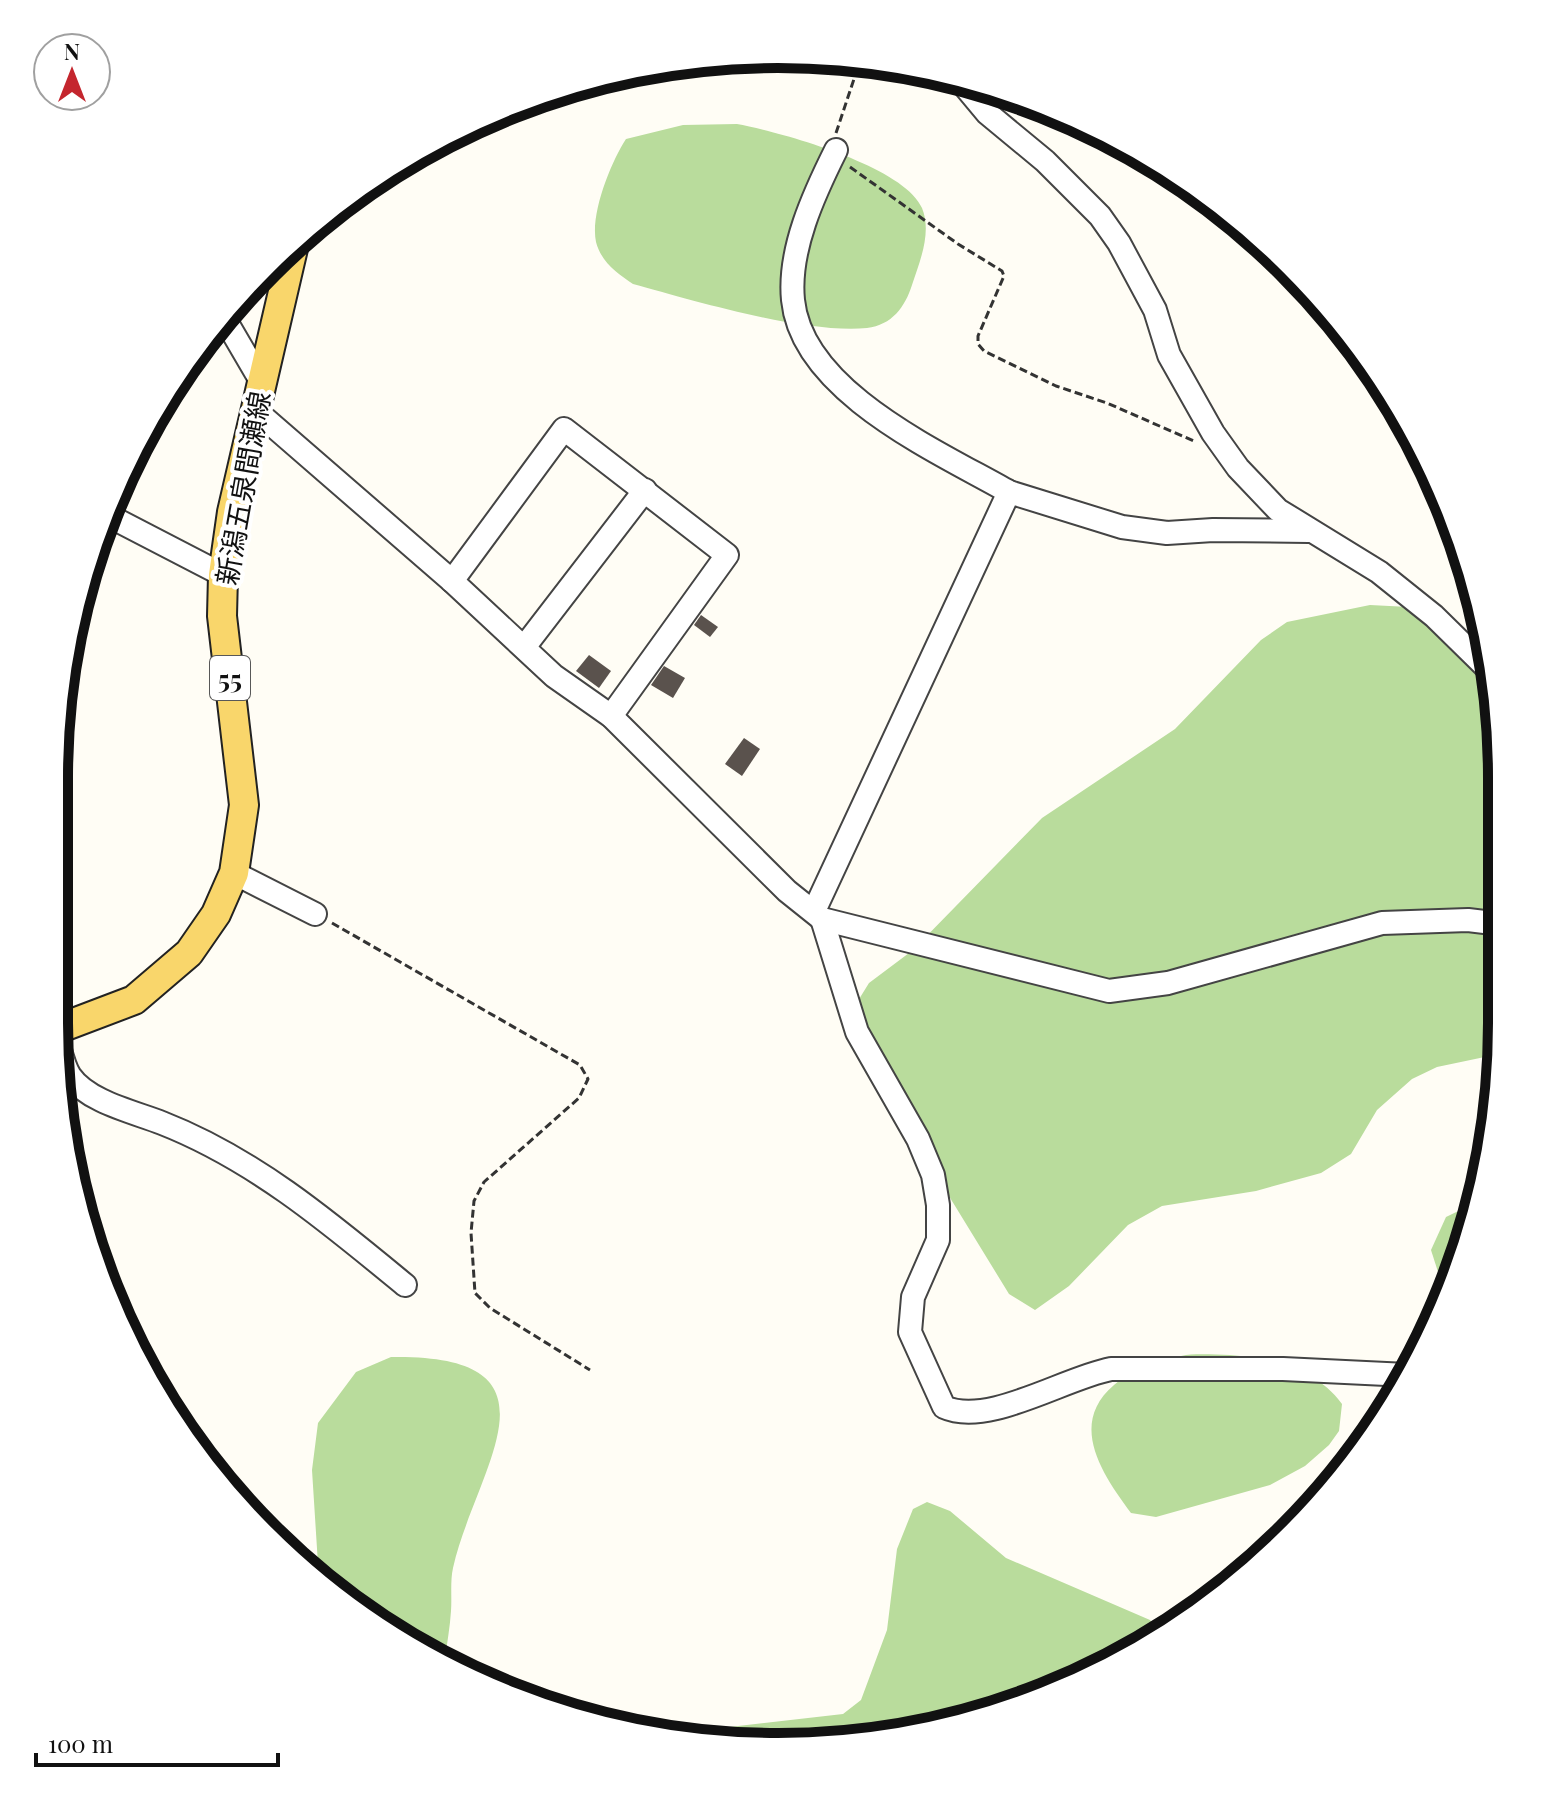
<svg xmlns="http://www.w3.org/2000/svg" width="1556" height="1801" viewBox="0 0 1556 1801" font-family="'Playfair Display','Noto Sans JP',serif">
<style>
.forest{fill:#b9dc9c}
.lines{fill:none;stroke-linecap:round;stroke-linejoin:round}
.stream{stroke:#3f96cf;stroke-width:5}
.building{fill:#5a524d}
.minor-casing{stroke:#444;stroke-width:26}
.major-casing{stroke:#222;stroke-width:32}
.path{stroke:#333;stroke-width:3;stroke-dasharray:8 4;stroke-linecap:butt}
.minor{stroke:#fff;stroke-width:22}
.major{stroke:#f9d66b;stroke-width:28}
.labels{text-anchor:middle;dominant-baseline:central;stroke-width:8;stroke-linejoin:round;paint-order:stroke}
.shield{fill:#fff;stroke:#585858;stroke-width:2}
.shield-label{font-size:26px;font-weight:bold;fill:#111}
.street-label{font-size:28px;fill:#111;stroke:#fff}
.rim{fill:none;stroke:#111;stroke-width:10}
</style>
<rect width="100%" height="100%" fill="#fffdf5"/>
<g class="forest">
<path d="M 737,124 C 780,132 904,166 922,208 C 932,232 920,261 912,285 C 905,307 892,325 867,328 C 805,334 695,301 633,284 C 618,274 601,262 596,242 C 590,214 611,162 626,139 L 683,125 Z"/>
<path d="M 1370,605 L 1409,607 L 1483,642 L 1500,730 L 1502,1023 L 1499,1054 L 1437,1067 L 1412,1079 L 1377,1110 L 1351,1154 L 1321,1173 L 1256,1191 L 1162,1206 L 1128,1225 L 1069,1286 L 1035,1310 L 1009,1294 L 857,1046 L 856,1004 L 869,983 L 913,950 L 1042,818 L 1175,729 L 1261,640 L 1287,622 Z"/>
<path d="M 1477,1202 L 1447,1300 L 1431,1250 L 1446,1217 Z"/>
<path d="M 1230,1355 C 1272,1359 1316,1368 1342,1404 L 1339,1431 L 1329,1445 L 1305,1466 L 1270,1485 L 1156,1517 L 1131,1513 C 1102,1474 1068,1424 1114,1385 C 1131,1370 1157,1359 1181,1356 C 1196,1353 1214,1355 1230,1355 Z"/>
<path d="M 391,1357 C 575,1354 475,1469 453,1568 C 450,1581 452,1597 451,1611 C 450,1627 447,1643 445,1659 L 338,1598 L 319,1580 L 312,1470 L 318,1423 L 356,1372 Z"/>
<path d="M 927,1502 L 950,1511 L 1006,1558 L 1150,1620 L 1161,1635 L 1140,1650 L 1010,1709 L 826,1745 L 694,1741 L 721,1728 L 843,1714 L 861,1700 L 887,1630 L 897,1549 L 913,1509 Z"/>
</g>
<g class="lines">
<path class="stream" d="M 73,1165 L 85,1182"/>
</g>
<g class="building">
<path d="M 701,615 L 718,627 L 710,637 L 694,625 Z"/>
<path d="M 589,655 L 611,671 L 599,688 L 576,671 Z"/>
<path d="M 664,666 L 685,678 L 673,698 L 651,685 Z"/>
<path d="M 744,738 L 760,749 L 742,776 L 725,764 Z"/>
</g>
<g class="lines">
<defs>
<g id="minor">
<path d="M 957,77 L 987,113 L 1045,161 L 1100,216 L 1119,243 L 1155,310 L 1169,355 L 1213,433 L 1238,468 L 1278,510 L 1379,572 L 1434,616 L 1488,669"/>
<path d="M 836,150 C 814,194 788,250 793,300 C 802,392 939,452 1009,492"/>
<path d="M 223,316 L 261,381"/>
<path d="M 255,410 L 452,581 L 554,676 L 611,716 L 787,891 L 822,919 L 1109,991 L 1168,983 L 1382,923 L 1468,920 L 1501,924"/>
<path d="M 111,517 L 223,575"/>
<path d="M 452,581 L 564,429 L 727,555 L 611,716"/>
<path d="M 525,646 L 645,490"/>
<path d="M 234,873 L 315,914"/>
<path d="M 814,911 L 1009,492 L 1122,527 L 1167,533 L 1213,530 L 1309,531"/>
<path d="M 822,919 L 857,1032 L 918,1139 L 933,1175 L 938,1205 L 938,1240 L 913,1297 L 910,1332 L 944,1407 C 988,1427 1064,1378 1111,1369 L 1283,1369 L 1407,1375"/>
<path d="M 56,1036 C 60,1048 63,1066 70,1076 C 88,1102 134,1112 162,1123 C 254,1159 330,1223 405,1285"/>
</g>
<path id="major" d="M 55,1030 L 134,1000 L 189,953 L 216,914 L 234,873 L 244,805 L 222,616 L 223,575 L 232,512 L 295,240"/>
</defs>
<use href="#minor" class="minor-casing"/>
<use href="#major" class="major-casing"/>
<g class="path">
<path d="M 836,133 L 860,61"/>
<path d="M 850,167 L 958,244 L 1002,271 L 1004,276 L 978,336 L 978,344 L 984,351 L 1056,386 L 1107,403 L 1196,442"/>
<path d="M 332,923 L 580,1065 L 588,1079 L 579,1098 L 484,1182 L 474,1201 L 471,1233 L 475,1293 L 490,1308 L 590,1370"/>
</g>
<use href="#minor" class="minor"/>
<use href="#major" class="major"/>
</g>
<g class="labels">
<rect class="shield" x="210" y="656" width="40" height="44" rx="6"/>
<g class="shield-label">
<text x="230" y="678">55</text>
</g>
<g class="street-label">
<text transform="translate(242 488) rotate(-80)">新潟五泉間瀬線</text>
</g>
</g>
<path d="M0 0H1556V1801H0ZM778 68H778A710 710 0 0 1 1488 778V1023A710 710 0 0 1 778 1733H778A710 710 0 0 1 68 1023V778A710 710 0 0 1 778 68Z" fill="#fff" fill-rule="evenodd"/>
<path class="rim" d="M778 68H778A710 710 0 0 1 1488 778V1023A710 710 0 0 1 778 1733H778A710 710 0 0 1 68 1023V778A710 710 0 0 1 778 68Z"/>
<g transform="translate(72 72)"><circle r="38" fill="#ffffff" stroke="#a0a0a0" stroke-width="2"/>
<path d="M0-6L14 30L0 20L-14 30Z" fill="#c4262e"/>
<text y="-12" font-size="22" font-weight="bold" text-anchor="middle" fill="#111111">N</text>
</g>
<path d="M36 1753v12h242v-12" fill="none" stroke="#111111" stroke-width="4"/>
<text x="48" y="1753" font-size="24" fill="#111111" stroke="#ffffff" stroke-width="6" paint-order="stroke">100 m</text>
</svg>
